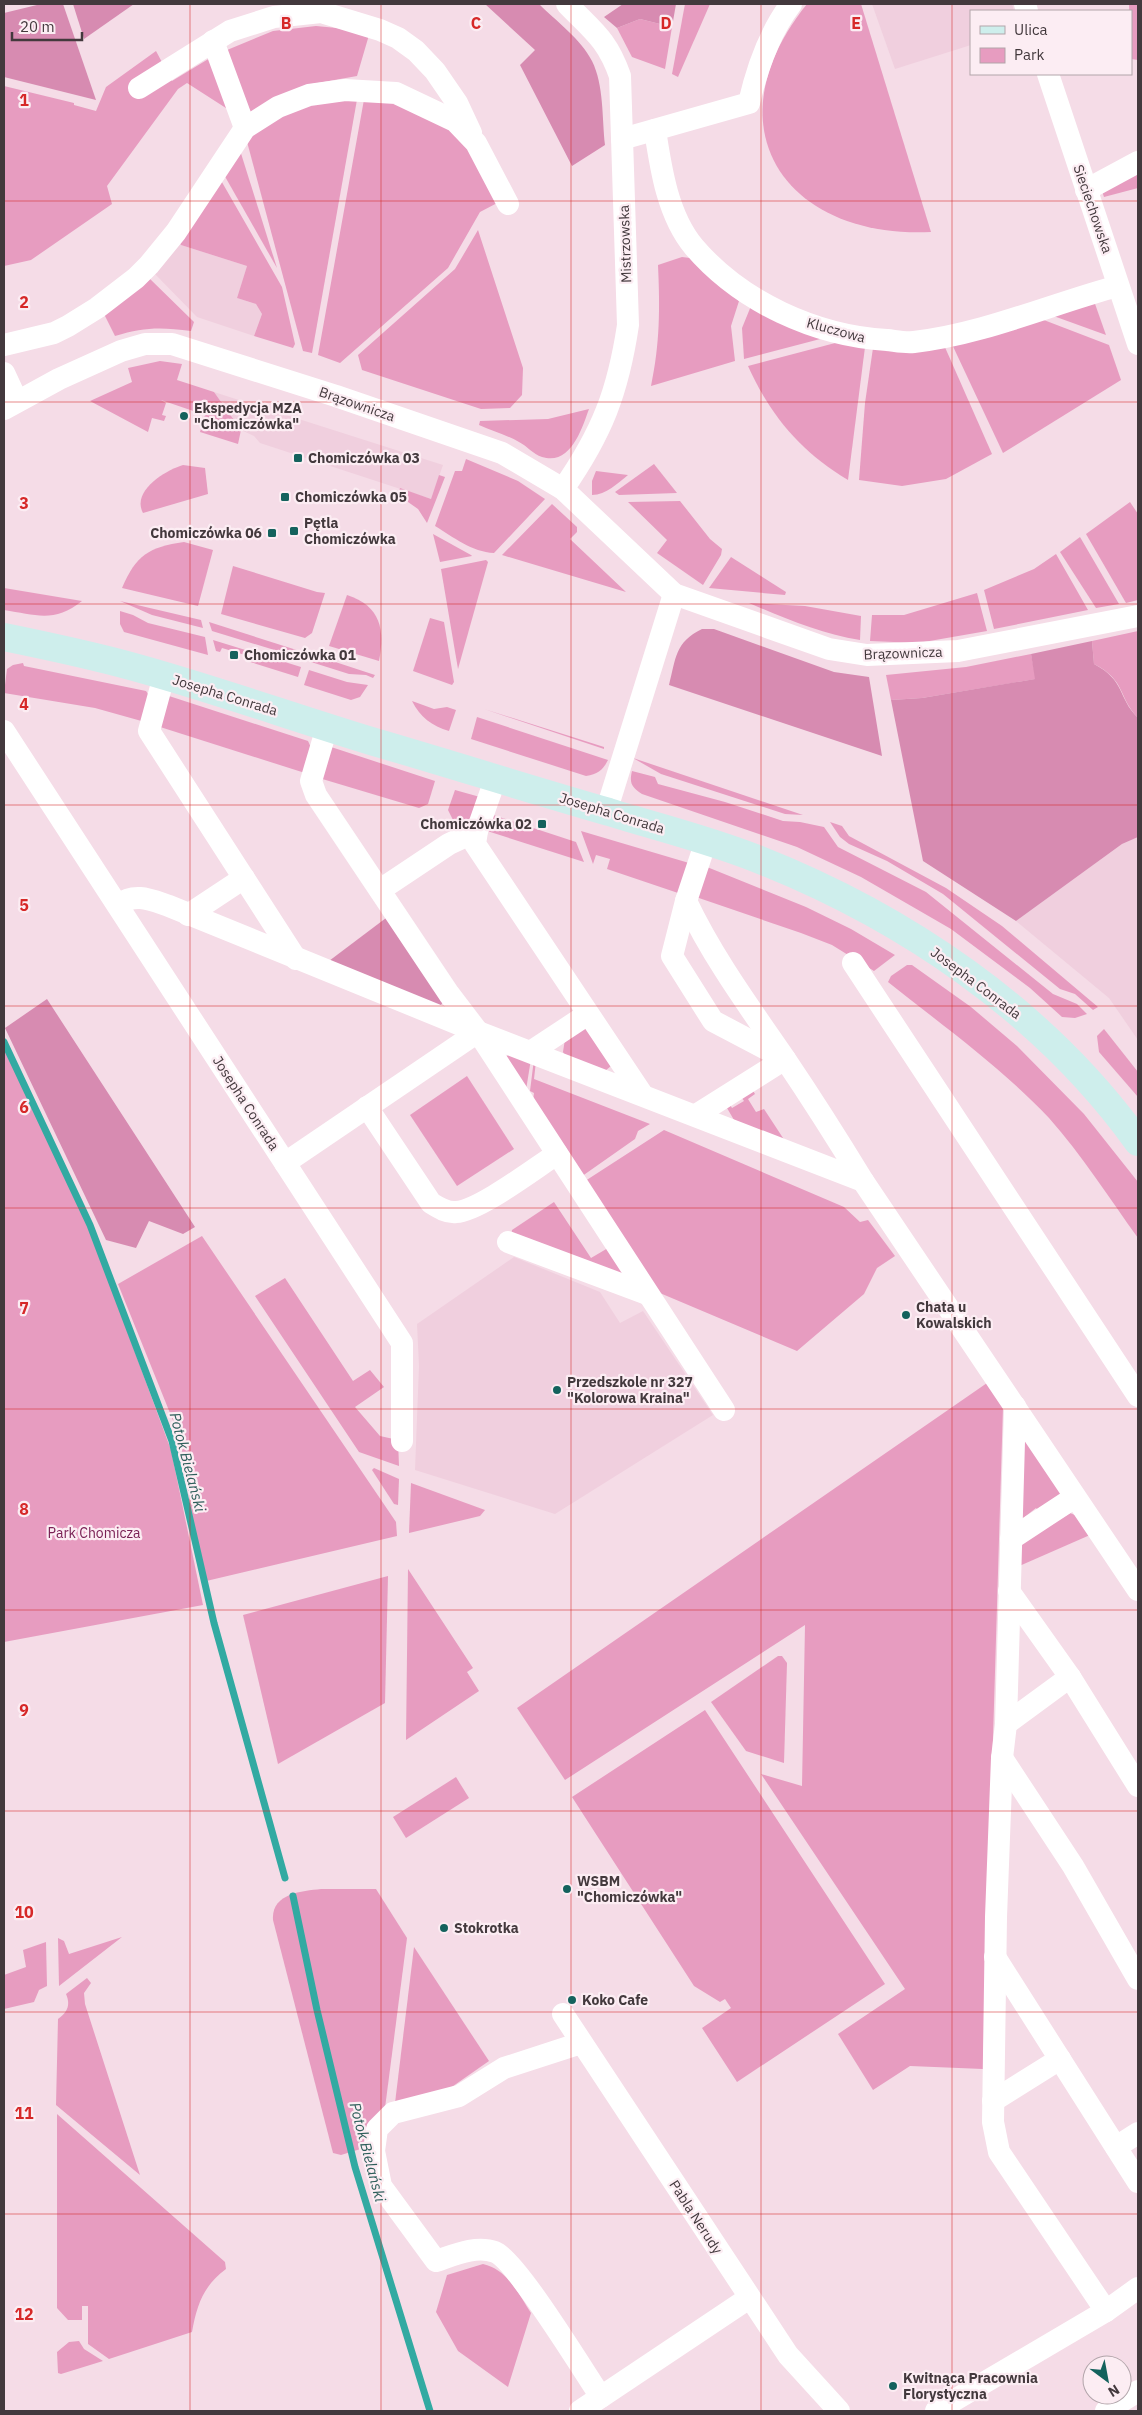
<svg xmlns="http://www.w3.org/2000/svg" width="1142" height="2415" viewBox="0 0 1142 2415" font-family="'IBM Plex Sans',sans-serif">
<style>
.built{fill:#f0cfde}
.green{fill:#e79cc0}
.forest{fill:#d78bb1}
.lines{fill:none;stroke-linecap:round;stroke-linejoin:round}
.stream{stroke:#32aaa2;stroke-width:7}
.street{stroke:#fff;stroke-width:22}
.secondary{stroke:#ceeeec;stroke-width:28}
.grid{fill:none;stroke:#d62828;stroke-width:1;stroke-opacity:0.55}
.poi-dot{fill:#14625d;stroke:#fcedf3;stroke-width:2}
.labels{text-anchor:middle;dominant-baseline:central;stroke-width:4.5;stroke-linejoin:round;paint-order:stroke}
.street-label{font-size:14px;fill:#43393d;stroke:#fcedf3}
.poi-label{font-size:14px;font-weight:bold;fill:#43393d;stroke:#fcedf3;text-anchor:start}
.park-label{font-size:14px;fill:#7a2155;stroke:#fcedf3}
.water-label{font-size:15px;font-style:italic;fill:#2d5e5a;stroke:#fcedf3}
.grid-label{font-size:16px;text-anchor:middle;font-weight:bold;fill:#d62828;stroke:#fcedf3;stroke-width:4.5;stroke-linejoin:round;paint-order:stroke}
</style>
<rect width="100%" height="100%" fill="#f5dce7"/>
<g class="built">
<path d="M 872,4 L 1012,4 L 1014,11 L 971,11 L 971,45 L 895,69 Z"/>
<path d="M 177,239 L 181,245 L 247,266 L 237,298 L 256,304 L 262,314 L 254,336 L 197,317 L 153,272 Z"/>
<path d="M 214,392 L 443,465 L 431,499 L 260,443 L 254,436 L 241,430 Z"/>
<path d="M 1138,837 L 1138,1040 L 1109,998 L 1016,921 L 1122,844 Z"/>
<path d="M 514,1257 L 600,1292 L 620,1323 L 643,1311 L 713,1415 L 555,1514 L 415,1470 L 419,1366 L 417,1324 Z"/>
</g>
<g class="green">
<path d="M 685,4 L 710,4 L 678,77 L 672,74 Z"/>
<path d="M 807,4 L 861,4 L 931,232 C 783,239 709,125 807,4 Z"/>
<path d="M 1129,4 L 1138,4 L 1138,60 L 1131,59 Z"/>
<path d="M 640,19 L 672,27 L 665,69 L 632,57 L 617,28 Z"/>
<path d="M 316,26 L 347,29 L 369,35 L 357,76 L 312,84 L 243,119 L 187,83 L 178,89 L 107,186 L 112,204 L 31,260 L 4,266 L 4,86 L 74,103 L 74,105 L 96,111 L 106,87 L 156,51 L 172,81 L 215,55 L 273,31 Z"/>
<path d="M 358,94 L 312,353 L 303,351 L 246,138 L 280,112 Z"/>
<path d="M 365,94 L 393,100 L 451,130 L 473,154 L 501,201 L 480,212 L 448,268 L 340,363 L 318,355 Z"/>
<path d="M 239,147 L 277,268 L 223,173 Z"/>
<path d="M 1138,174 L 1138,188 L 1104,197 L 1102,191 Z"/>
<path d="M 219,177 L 282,287 L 295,344 L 293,348 L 254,336 L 262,314 L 256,304 L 237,298 L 247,266 L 181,245 L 177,239 Z"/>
<path d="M 478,230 L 523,368 L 522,395 L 510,408 L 481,409 L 362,370 L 358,355 L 455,269 Z"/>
<path d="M 682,257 L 690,258 L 739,301 L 731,326 L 735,361 L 651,386 C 660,343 660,309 658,265 Z"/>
<path d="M 148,277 L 194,322 L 191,331 C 161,327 144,327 115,336 L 103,312 Z"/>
<path d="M 1094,301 L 1106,335 L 1048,314 Z"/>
<path d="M 751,306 L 824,338 L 744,359 L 742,328 Z"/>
<path d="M 1036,317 L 1109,345 L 1121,380 L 1003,453 L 950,340 Z"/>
<path d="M 839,342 L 865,347 L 848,480 C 801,452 770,415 748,366 Z"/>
<path d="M 944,345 L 992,454 L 946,479 L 902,486 L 859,480 L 865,403 L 873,348 Z"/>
<path d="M 160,361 L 182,364 L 177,380 L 214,392 L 241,430 L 238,444 L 200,432 L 205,415 L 161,400 L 166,403 L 162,415 L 166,416 L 164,421 L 152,418 L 148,432 L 90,401 L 132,382 L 128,368 Z"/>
<path d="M 589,409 C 582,428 571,466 542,457 C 533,454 527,446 519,442 C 507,435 492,431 479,425 L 480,421 L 548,419 Z"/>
<path d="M 466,459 L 518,481 L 545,499 L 494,553 C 472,552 453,537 435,526 L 455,471 L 462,471 Z"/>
<path d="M 654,464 L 677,493 L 619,495 L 615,492 Z"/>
<path d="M 183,465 L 205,468 L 208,494 L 143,513 C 131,491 166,470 183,465 Z"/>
<path d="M 596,471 L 628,475 C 618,483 606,495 592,495 L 592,481 Z"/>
<path d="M 439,475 L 445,477 L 427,523 L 418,509 L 398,495 L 400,488 L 431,499 Z"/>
<path d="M 680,501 L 710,539 L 722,549 L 721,555 L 703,585 L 657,553 L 667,540 L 628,502 Z"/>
<path d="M 1130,502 L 1138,514 L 1138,600 L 1126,603 L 1086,534 Z"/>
<path d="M 552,504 L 577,527 L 577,532 L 570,539 L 626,592 L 502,555 Z"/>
<path d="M 433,534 L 471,555 L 472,556 L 440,562 Z"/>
<path d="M 1080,537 L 1119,604 L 1096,608 L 1060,552 Z"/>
<path d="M 184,542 L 213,550 L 198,606 L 122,588 C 136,555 149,547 184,542 Z"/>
<path d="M 1056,554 L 1088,610 L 994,629 L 984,590 L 1034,569 Z"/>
<path d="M 731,557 L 786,592 L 785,595 L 709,588 Z"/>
<path d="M 486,560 L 488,562 L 458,669 L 441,569 Z"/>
<path d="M 233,566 L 317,592 L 325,593 L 312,633 L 305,638 L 221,614 Z"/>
<path d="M 4,588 L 82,601 C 55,623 36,615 4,610 Z"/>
<path d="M 977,593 L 987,631 L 918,643 L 870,641 L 872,615 L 904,615 Z"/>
<path d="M 347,595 C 381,606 385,630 379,661 L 329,646 Z"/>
<path d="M 120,601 L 201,620 L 203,628 L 152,615 Z"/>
<path d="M 749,603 L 805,606 L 861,616 L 860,640 C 822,634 784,618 749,603 Z"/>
<path d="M 120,611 L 133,615 L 148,623 L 205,637 L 208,655 L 124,632 L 120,624 Z"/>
<path d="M 430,618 L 444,622 L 454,682 L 452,685 L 413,671 Z"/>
<path d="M 209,622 L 306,653 L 304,659 L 212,631 Z"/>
<path d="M 1138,631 L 1138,718 C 1118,697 1126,680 1094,664 L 1092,641 Z"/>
<path d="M 213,640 L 301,667 L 298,677 L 244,660 L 245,655 L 222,648 L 220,652 L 216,651 Z"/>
<path d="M 1031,654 L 1036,679 L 922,698 L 891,700 L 886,675 L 966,667 Z"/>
<path d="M 314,655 L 375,675 L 373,678 L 366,675 L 349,674 L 311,662 Z"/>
<path d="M 23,663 L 24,666 L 146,691 L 152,700 L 145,722 L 95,708 L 4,693 L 7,669 L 13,665 Z"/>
<path d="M 309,670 L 347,682 L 368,685 L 360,697 L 351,700 L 304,685 Z"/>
<path d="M 169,696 L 308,741 L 313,752 L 305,773 L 157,726 Z"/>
<path d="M 412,701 L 434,709 L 447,707 L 456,710 L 449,731 C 432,726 420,717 412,701 Z"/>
<path d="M 484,709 L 604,747 L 604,749 Z"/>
<path d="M 477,717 L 608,760 C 603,770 598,774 586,776 L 471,739 Z"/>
<path d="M 328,746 L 435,781 L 428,804 L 419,808 L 319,778 Z"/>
<path d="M 633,758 L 803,815 L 785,814 L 661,774 Z"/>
<path d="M 632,771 L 655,777 L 658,784 L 725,802 L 783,821 L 800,822 L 824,827 L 838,847 L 926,892 L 1053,994 L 1077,1004 L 1087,1014 L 1075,1018 L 1062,1017 L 1030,988 L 951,929 L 861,877 L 797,847 L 642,794 C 632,787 629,784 632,771 Z"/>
<path d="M 455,790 L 480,797 L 471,825 L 453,820 L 448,810 Z"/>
<path d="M 490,814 L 576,842 L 584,862 L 484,830 Z"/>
<path d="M 830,822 L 842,826 L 849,836 L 946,888 L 1002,926 L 1098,1007 L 1093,1010 L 1075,994 L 1060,989 L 943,894 L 887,861 L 849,844 L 840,837 Z"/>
<path d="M 581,831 L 689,863 L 681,894 L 607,869 L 610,859 L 596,855 L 593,864 Z"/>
<path d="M 707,867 L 806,907 L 851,929 L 895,955 L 874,971 L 832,945 L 801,933 L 696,897 Z"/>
<path d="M 907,965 L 912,965 L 971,1007 L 1017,1046 L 1084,1114 L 1138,1182 L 1138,1238 C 1109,1198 1082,1155 1049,1118 C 1002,1068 942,1025 888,982 L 891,976 Z"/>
<path d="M 583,1028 L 589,1028 L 611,1066 L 605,1071 L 566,1058 L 563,1052 L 565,1039 Z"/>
<path d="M 1104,1029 L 1138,1072 L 1138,1097 L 1099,1052 L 1097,1036 Z"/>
<path d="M 4,1045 L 80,1203 L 171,1450 L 203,1605 L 4,1642 Z"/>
<path d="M 510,1054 L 531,1059 L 525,1096 L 505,1057 Z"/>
<path d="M 534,1059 L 536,1061 L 534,1079 L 650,1124 L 638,1131 L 635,1139 L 578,1179 L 532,1108 L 534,1093 L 530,1091 Z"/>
<path d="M 467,1076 L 514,1149 L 457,1186 L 410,1115 Z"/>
<path d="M 752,1089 L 755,1094 L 748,1099 L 756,1112 L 764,1109 L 785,1141 L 734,1120 L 727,1108 L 729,1103 L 732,1108 L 744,1101 L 740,1095 Z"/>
<path d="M 664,1130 L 844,1207 L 860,1222 L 868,1220 L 895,1256 L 877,1268 L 864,1294 L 797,1351 L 648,1288 L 582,1183 Z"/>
<path d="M 554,1202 L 591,1258 L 608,1248 L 628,1278 L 511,1237 L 512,1230 Z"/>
<path d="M 202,1236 L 396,1522 L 397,1536 L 202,1582 L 180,1438 L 118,1284 Z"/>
<path d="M 285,1278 L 353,1381 L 370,1370 L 384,1387 L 355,1407 L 380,1436 L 398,1440 L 399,1466 L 359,1452 L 255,1296 Z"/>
<path d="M 987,1383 L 1003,1407 L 983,2069 L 910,2066 L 873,2090 L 838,2034 L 905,1989 L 761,1774 L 802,1786 L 805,1625 L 565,1780 L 517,1708 Z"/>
<path d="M 1027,1439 L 1065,1496 L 1040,1513 L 1036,1508 L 1022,1519 L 1020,1443 Z"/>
<path d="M 374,1468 L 399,1479 L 398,1505 L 394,1504 L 372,1470 Z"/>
<path d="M 411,1483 L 485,1510 L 480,1516 L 409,1533 Z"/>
<path d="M 1070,1513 L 1077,1516 L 1090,1535 L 1017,1567 L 1019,1545 Z"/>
<path d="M 408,1569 L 473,1668 L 467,1672 L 479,1691 L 406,1740 Z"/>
<path d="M 388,1576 L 385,1703 L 278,1764 L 243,1615 Z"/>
<path d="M 778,1656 L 782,1656 L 787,1663 L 784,1763 L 746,1751 L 711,1702 Z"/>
<path d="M 705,1710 L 885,1984 L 737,2082 L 702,2028 L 731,2008 L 725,1999 L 720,2002 L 694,1986 L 572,1797 Z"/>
<path d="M 456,1777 L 469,1798 L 406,1838 L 393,1817 Z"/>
<path d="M 321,1889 L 376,1889 L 407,1938 L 385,2108 L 367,2147 L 341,2155 L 333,2153 L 273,1920 C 271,1894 301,1891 321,1889 Z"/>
<path d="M 122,1937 L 59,1986 L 58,1938 L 64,1941 L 69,1954 Z"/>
<path d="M 46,1942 L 47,1986 L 39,1990 L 34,2002 L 4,2009 L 4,1975 L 26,1967 L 23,1950 Z"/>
<path d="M 414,1947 L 489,2061 L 446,2091 L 395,2103 Z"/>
<path d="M 87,1978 L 91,1983 L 84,1993 L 85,2004 L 140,2175 L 56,2105 L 58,2019 C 67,2013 71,2005 66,1994 Z"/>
<path d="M 57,2114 L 225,2262 L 226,2269 C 203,2286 197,2305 192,2332 L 109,2359 L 88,2344 L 88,2306 L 82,2306 L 82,2320 L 68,2320 L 57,2308 Z"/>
<path d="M 483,2264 C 508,2270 518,2293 531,2313 L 508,2387 L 458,2351 L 436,2312 L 447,2275 Z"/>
<path d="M 79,2341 L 84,2349 L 103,2361 L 61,2374 L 58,2373 L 57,2352 L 69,2342 Z"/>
</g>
<g class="forest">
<path d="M 41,4 L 63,4 L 96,100 L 4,77 L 4,13 Z"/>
<path d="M 73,4 L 134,4 L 84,39 Z"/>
<path d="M 485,4 L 539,4 C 556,21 581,39 592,61 C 604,85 602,118 605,145 L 572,166 L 520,65 L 535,50 Z"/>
<path d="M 623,4 L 676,4 L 672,27 L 640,19 L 617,28 L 604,17 Z"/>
<path d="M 702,629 L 714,629 L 834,672 L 869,677 L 882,756 L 669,685 C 676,658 675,642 702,629 Z"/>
<path d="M 1092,641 L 1094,664 C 1126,681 1117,697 1138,718 L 1138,837 L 1122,844 L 1016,921 L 923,861 L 891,700 L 922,698 L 1035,679 L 1031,654 Z"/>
<path d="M 386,918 L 443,1002 L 441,1005 L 438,1006 L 325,964 Z"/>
<path d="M 47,999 L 195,1227 L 183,1234 L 149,1221 L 136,1248 L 106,1240 L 5,1028 Z"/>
</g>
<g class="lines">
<g class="stream">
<path d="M 4,1042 L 90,1225 L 172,1441 L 214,1623 L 285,1878"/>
<path d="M 293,1896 L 317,2010 L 355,2167 L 430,2411"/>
</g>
<g class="street">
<path d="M 1025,4 L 1027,11"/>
<path d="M 213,41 L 245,128"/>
<path d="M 1048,74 L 1138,344"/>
<path d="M 139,88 L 230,31 L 274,17 L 321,12 L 380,30 L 398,38 L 416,51 L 435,71 L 457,103 L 471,133"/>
<path d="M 655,130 C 661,170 668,216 694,247 C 741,302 816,336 887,340 C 896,341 905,343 914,342 C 984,334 1051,304 1118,286"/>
<path d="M 622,139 L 749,103 C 757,68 769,33 791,4"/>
<path d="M 1086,190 L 1138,162"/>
<path d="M 4,345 L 54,333 L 68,326 L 97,308 L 136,278 L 149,265 L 176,232 L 245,128 L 278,107 L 309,95 L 345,90 L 396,93 L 455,121 L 476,143 L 508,204"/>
<path d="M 4,373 L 17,401"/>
<path d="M 4,409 L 59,379 L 121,351 L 145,344 L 172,344 L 336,396 L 502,453 L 563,489 L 674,594 L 829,649 L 867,655 L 958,651 L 1138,616"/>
<path d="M 563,489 C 602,433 618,392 628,325 L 620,76 C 607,39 593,31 567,4"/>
<path d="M 164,676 L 149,731 L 296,959"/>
<path d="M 4,731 L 402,1343 L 402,1441"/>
<path d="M 496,777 L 477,831 L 475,844 L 642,1094"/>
<path d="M 606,812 L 674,594"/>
<path d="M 380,890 L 449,844 L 477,831"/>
<path d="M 686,901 C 713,958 750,1008 785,1059 C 812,1099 838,1140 863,1181"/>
<path d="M 118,905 C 135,892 151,900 169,906 L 478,1032 L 863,1181 L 1138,1590"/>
<path d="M 188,915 L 244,878"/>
<path d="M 853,963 L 1138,1396"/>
<path d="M 478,1032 L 724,1410"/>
<path d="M 532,1051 L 588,1014"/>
<path d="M 367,1107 L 431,1203 C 439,1208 447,1213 456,1212 C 479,1211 535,1168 557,1154"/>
<path d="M 696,1115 L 785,1059 L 713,1021 L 672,956 L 686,901 L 706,841"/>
<path d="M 285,1163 L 478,1032 L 449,994 L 316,795 L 311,781 L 327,727"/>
<path d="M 508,1242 L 647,1294"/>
<path d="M 1015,1406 L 1006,1724 L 1002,1758 L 996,1917 L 993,2122 L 999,2152 L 1106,2311"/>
<path d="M 1011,1539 L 1075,1497"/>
<path d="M 1009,1591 L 1070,1677 L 1138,1786"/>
<path d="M 1006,1724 L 1070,1677"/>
<path d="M 1002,1758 L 1073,1866 L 1138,1979"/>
<path d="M 995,1957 L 1138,2182"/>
<path d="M 563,2014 L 788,2355 L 839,2411"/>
<path d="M 581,2043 L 504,2068 L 459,2096 L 393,2113 L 377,2129 L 374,2151 L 381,2186 L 436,2261 C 454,2255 476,2245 495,2252 C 516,2260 584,2372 601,2397"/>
<path d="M 993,2101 L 1060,2059"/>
<path d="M 1116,2147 L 1138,2133"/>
<path d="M 580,2411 L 749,2298"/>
<path d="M 936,2411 L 1106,2311 L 1138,2288"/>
<path d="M 1106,2411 L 1138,2391"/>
</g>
<path class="secondary" d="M 4,637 C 48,646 91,655 134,667 C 214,689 292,717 371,741 C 450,764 529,789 609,812 C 657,827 707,839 755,858 C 903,916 1044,1011 1138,1142"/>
</g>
<path class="grid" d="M 190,4 L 190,2411M 381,4 L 381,2411M 571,4 L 571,2411M 761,4 L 761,2411M 952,4 L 952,2411M 4,201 L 1138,201M 4,402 L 1138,402M 4,604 L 1138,604M 4,805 L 1138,805M 4,1006 L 1138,1006M 4,1208 L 1138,1208M 4,1409 L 1138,1409M 4,1610 L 1138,1610M 4,1811 L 1138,1811M 4,2012 L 1138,2012M 4,2214 L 1138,2214"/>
<g class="poi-dot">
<circle cx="184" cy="416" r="5"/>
<rect x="293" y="453" width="10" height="10" rx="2.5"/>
<rect x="280" y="492" width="10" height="10" rx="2.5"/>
<rect x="289" y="526" width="10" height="10" rx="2.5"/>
<rect x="267" y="528" width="10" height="10" rx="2.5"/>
<rect x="229" y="650" width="10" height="10" rx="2.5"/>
<rect x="537" y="819" width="10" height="10" rx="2.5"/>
<circle cx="906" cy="1315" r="5"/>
<circle cx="557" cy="1390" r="5"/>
<circle cx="567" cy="1889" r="5"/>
<circle cx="444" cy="1928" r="5"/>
<circle cx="572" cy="2000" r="5"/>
<circle cx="893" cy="2386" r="5"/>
</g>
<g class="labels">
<g class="street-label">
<text transform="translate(1093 209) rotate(71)">Sieciechowska</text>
<text transform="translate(625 244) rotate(-92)">Mistrzowska</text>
<text transform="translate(836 330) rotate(15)">Kluczowa</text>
<text transform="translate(357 404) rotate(19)">Brązownicza</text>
<text transform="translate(903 653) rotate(-2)">Brązownicza</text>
<text transform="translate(225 695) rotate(17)">Josepha Conrada</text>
<text transform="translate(612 813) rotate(17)">Josepha Conrada</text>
<text transform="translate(976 983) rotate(37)">Josepha Conrada</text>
<text transform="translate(246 1103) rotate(57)">Josepha Conrada</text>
<text transform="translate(696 2217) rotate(57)">Pabla Nerudy</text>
</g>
<g class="poi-label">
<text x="194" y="408">Ekspedycja MZA<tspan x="194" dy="16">"Chomiczówka"</tspan></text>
<text x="308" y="458">Chomiczówka 03</text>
<text x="295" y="497">Chomiczówka 05</text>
<text x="304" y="523">Pętla<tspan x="304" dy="16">Chomiczówka</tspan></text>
<text x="262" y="533" text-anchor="end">Chomiczówka 06</text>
<text x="244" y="655">Chomiczówka 01</text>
<text x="532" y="824" text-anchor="end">Chomiczówka 02</text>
<text x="916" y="1307">Chata u<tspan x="916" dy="16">Kowalskich</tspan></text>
<text x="567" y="1382">Przedszkole nr 327<tspan x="567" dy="16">"Kolorowa Kraina"</tspan></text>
<text x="577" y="1881">WSBM<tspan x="577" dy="16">"Chomiczówka"</tspan></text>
<text x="454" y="1928">Stokrotka</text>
<text x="582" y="2000">Koko Cafe</text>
<text x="903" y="2378">Kwitnąca Pracownia<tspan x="903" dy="16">Florystyczna</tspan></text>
</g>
<g class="park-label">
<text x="94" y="1533">Park Chomicza</text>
</g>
<g class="water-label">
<text transform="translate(188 1462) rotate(75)">Potok Bielański</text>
<text transform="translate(368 2152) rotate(75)">Potok Bielański</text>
</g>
</g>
<g class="grid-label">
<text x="286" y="29">B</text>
<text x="476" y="29">C</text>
<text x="666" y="29">D</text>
<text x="856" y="29">E</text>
<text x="24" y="106">1</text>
<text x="24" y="308">2</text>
<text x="24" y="509">3</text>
<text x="24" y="710">4</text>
<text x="24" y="911">5</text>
<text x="24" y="1113">6</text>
<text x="24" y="1314">7</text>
<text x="24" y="1515">8</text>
<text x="24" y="1716">9</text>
<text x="24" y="1918">10</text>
<text x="24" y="2119">11</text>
<text x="24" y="2320">12</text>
</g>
<rect width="1142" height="2415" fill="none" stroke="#43393d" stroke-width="10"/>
<rect x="970" y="10" width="162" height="65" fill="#fcedf3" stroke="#b2a5aa"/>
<rect x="980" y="26" width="25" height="8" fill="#ceeeec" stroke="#b2a5aa"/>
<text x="1014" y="35" font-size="15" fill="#43393d">Ulica</text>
<rect x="980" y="48" width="25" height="15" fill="#e79cc0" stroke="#b2a5aa"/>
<text x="1014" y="60" font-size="15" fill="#43393d">Park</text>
<g transform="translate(1107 2380) rotate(148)"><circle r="24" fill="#fcedf3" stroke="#b2a5aa"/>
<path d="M0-4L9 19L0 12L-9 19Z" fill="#14625d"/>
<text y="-8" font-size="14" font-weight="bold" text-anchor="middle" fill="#43393d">N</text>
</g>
<path d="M12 32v8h70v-8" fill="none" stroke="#43393d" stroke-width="2.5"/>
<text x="20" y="32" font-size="15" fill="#43393d" stroke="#fcedf3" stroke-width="4" paint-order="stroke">20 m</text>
</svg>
